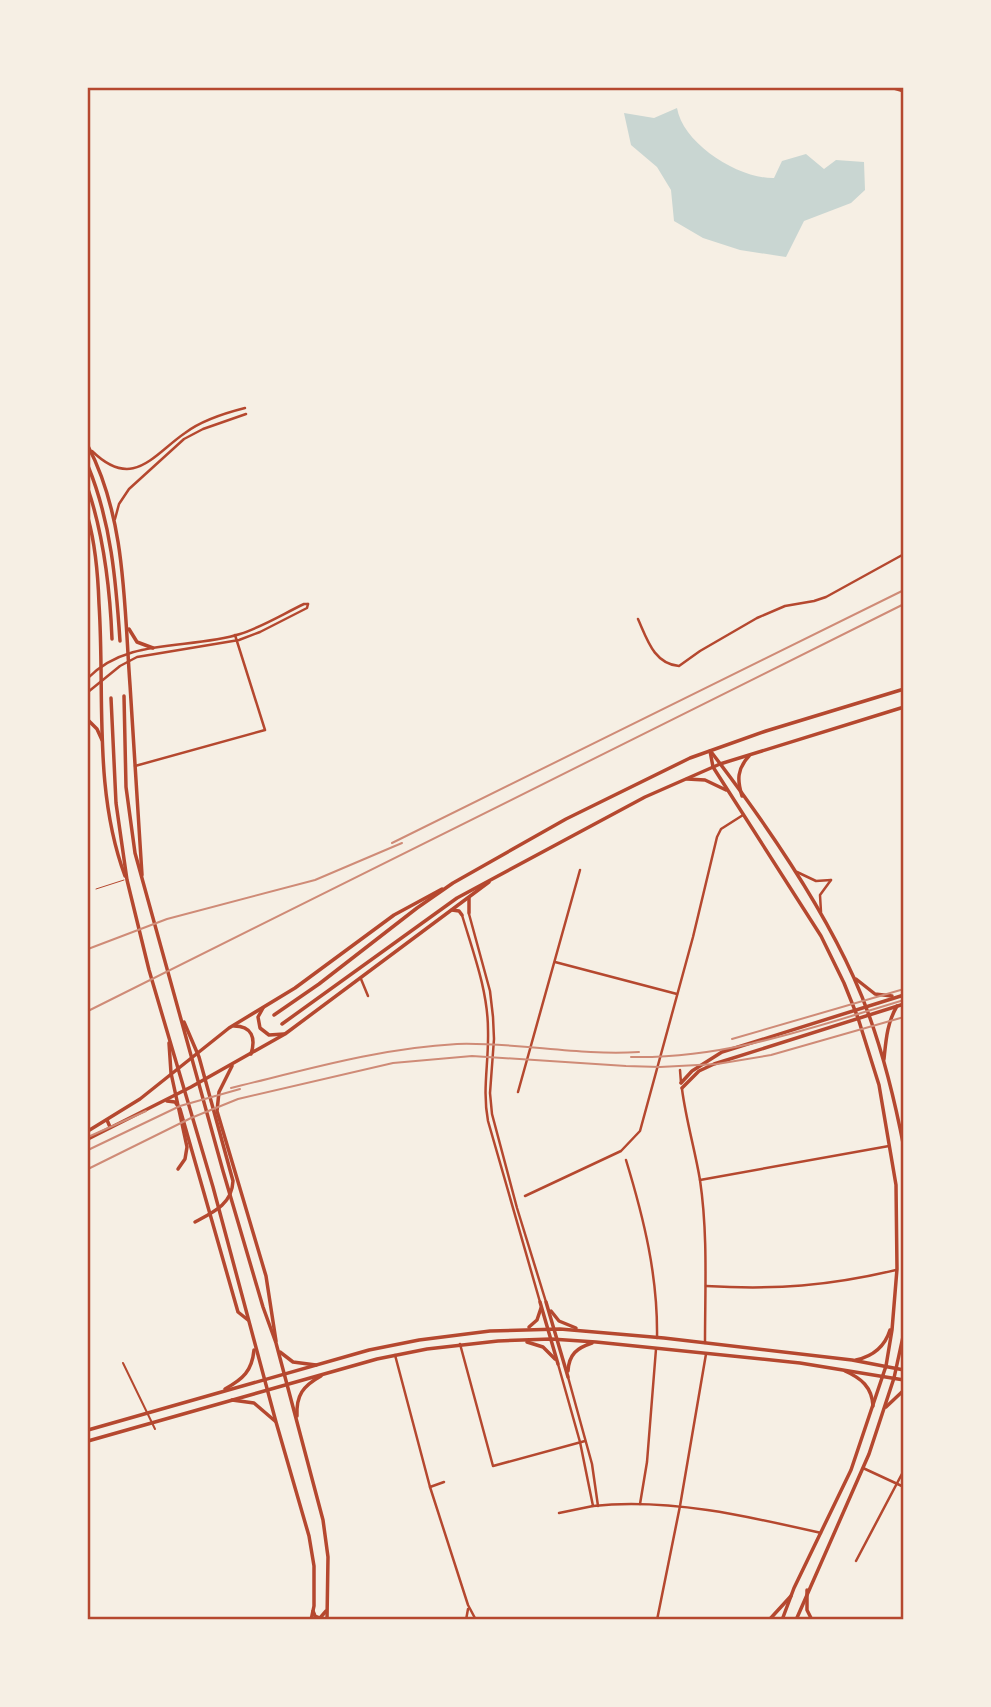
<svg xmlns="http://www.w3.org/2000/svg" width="991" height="1707" viewBox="0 0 991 1707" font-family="'Fira Sans Condensed',sans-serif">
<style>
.water{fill:#c9d6d2}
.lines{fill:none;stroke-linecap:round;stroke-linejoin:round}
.service{stroke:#b5482f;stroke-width:1}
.pedestrian{stroke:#b5482f;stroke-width:2}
.minor{stroke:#b5482f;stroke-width:2.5}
.tertiary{stroke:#b5482f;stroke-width:2.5}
.secondary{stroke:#b5482f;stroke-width:3.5}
.primary{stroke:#b5482f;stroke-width:3.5}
.trunk{stroke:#b5482f;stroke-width:3.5}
.rail{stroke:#cf8b77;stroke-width:2}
.neatline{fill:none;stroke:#b5482f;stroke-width:2.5}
</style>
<rect width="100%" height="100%" fill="#f6efe4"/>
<path class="water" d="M 677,108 C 683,144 739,179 774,178 L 782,161 L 806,154 L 824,169 L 836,160 L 864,162 L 865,190 L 851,203 L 804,221 L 786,257 L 740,250 L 703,238 L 674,221 L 671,190 L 657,167 L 631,145 L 624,113 L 654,118 Z"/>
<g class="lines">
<path class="service" d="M 96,889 L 124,880"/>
<path class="pedestrian" d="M 123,1363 L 155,1429"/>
<g class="minor">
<path d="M 638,619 C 647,639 654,664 679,666 L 700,651 L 757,618 L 785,606 L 814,601 L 826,597 L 904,554"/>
<path d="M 469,914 L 490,991 L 493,1017 L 494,1039 L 490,1093 L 492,1114 L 517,1208 L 546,1302"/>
<path d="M 462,915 C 473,952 488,991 488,1030 C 489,1062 482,1090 488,1121 L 540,1302"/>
<path d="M 555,962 L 677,994"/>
<path d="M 518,1092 L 580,870"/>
<path d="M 525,1196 L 621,1151 L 640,1131 L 693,937 L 717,837 L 721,829 L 743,815"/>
<path d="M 706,1286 C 776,1290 828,1286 896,1270"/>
<path d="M 863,1468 L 904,1487"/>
<path d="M 430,1487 L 444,1482"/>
<path d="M 559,1513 L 593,1506"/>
<path d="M 856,1561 L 904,1470"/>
</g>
<g class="tertiary">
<path d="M 92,451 C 133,491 153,455 185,433 C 202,420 225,413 245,408"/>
<path d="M 115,519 L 119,504 L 129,489 L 184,439 L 203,429 L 246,414"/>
<path d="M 88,678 C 128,637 189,650 240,634 C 262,627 283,614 304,604 L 308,604"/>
<path d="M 88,692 L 120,666 L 137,657 L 239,640 L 260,632 L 307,608 L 308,604"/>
<path d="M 135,766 L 265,730 L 235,635"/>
<path d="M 797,872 L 816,881 L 831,880"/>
<path d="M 821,912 L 820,895 L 831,880"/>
<path d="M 361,979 L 368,996"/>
<path d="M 680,1070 L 681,1083"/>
<path d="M 682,1089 C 686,1120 695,1150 700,1180 C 708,1234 705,1289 705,1343"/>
<path d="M 626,1160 C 644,1219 658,1276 657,1338"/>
<path d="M 700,1180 L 889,1146"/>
<path d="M 460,1344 L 493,1466 L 585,1441"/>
<path d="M 395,1355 L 430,1487 L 468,1605 L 476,1620"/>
<path d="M 558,1364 L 580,1442 L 593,1506 C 669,1498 747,1516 821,1533"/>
<path d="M 568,1377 L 592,1464 L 598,1506"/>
<path d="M 640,1504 L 647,1462 L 656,1349"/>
<path d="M 466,1620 L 468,1609"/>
<path d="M 657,1620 L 680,1506 L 706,1354"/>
</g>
<g class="secondary">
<path d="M 88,446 C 126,519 124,604 130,685 C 134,748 138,812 142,875"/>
<path d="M 88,518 C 96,547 98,574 99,604 C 105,694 93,790 125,876"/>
<path d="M 129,629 L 137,642 L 153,648"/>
<path d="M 88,720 L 97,729 L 102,740"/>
<path d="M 710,751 L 713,767 L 821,936 L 844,983 L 858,1018 L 879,1085 L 896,1185 L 897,1269 L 892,1330 L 886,1366 L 851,1470 L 794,1588 L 782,1620"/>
<path d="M 712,753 C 764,821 819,900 854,978 C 878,1031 893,1091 904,1148"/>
<path d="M 452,910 L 459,911 L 462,915"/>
<path d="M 469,913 L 469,898"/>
<path d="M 856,979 L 875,994 L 892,996"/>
<path d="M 263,1008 L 258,1017 L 260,1028 L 269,1035 L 284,1034"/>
<path d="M 234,1026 C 252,1026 256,1038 251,1054"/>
<path d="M 884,1059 C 886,1040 887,1023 897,1006"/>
<path d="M 232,1066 L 219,1092 L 217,1111 L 266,1276 L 276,1341"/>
<path d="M 681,1083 L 692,1071 L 722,1052 L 904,995"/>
<path d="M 682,1088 L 699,1071 L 714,1064 L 904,1004"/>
<path d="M 167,1101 L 175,1102 L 180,1109 L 238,1312 L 248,1320"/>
<path d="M 88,1131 L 140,1099 L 229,1028 L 295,988 L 394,915 L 442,889"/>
<path d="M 88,1139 L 191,1087 L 285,1034 L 489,882"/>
<path d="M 540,1302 L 558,1364"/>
<path d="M 546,1302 L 568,1377"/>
<path d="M 551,1311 L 559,1321 L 576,1328"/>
<path d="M 529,1327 L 537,1320 L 541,1308"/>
<path d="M 527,1342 L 543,1347 L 555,1359"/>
<path d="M 856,1360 C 874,1356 885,1346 890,1330"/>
<path d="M 568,1371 C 569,1354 577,1348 592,1343"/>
<path d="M 845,1371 C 861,1378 872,1387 873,1406"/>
<path d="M 886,1407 L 904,1390"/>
<path d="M 88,1430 L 369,1350 L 419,1340 L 490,1331 L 560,1329 L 664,1338 L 852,1360 L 904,1370"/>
<path d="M 88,1441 L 377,1359 L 427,1349 L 498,1341 L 551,1339 L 596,1342 L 800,1363 L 904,1380"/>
<path d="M 796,1620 L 869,1454 L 894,1378 L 904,1332"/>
</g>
<g class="primary">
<path d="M 88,466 C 111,522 116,581 120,641"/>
<path d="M 88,489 C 104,537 110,588 112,639"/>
<path d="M 124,696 L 126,787 L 135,853 L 223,1171 L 263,1307 L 276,1343 L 323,1520 L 328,1557 L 327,1620"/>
<path d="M 111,698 L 116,803 L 127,880 L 149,970 L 213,1187 L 276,1422 L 309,1536 L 314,1566 L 314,1606 L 311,1620"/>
<path d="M 687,779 L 705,780 L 726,790"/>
<path d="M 742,796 C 737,780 737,769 749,756"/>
<path d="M 274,1015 L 319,984 L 417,908 L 453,883 L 566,819 L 690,758 L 766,731 L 904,689"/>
<path d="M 184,1022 L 199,1057 L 233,1181 C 232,1204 214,1212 195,1222"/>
<path d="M 282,1024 L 457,898 L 645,797 L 720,764 L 904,707"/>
<path d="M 169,1043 L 171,1073 L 187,1147 L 185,1159 L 178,1169"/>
<path d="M 107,1120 L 110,1127"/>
<path d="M 280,1352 L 293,1362 L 316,1365"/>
<path d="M 225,1389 C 243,1379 252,1371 254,1350"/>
<path d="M 232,1400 L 254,1403 L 275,1421"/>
<path d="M 297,1416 C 296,1395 303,1386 321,1376"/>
<path d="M 807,1590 L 807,1610 L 812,1620"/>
<path d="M 313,1611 L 315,1616 L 320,1618 L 326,1611"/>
<path d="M 769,1620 L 791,1596"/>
</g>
<path class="trunk" d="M 894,88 L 904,91"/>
<g class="rail">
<path d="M 392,843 L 904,590"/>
<path d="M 88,949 L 167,919 L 315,880 L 402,843"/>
<path d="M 88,1011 L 904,604"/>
<path d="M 732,1039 L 904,989"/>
<path d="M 631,1057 C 726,1059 814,1027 904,1000"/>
<path d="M 231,1088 C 305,1070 380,1048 457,1044 C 518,1042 578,1056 639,1052"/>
<path d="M 88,1137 L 146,1111"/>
<path d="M 88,1150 L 180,1106 L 240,1089"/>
<path d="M 88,1169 L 191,1118 L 238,1099 L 393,1063 L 472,1056 L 626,1066 L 660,1067 L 717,1064 L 771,1055 L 904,1017"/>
</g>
</g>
<rect width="991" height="1707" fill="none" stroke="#f6efe4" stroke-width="178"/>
<rect x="89" y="89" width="813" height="1529" class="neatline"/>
</svg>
